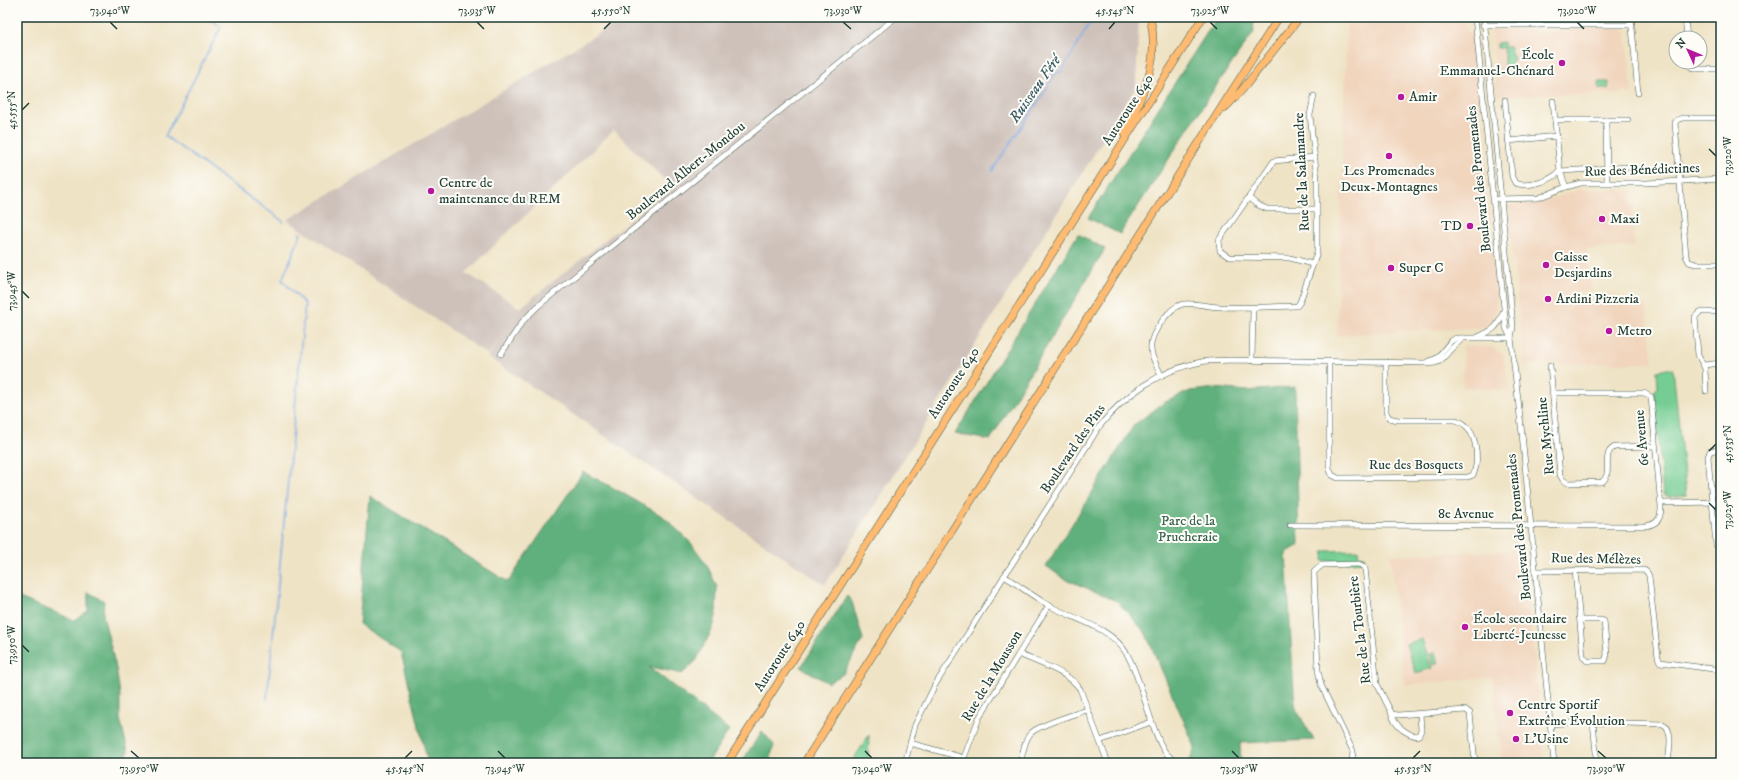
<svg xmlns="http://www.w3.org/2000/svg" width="1738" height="780" viewBox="0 0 1738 780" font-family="'IM FELL DW Pica',serif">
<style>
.built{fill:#f1d5bd}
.industrial{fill:#cec1ba;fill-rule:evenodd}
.green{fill:#75cd93;stroke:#4a8564}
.forest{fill:#60b07d;stroke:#407658}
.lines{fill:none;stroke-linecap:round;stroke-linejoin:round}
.stream{stroke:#77a8e2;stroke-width:1.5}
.minor-casing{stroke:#3e564a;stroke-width:6}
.highway-casing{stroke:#3e564a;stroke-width:8}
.minor{stroke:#fff;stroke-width:5}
.highway{stroke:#febb71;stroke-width:7}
.ticks{fill:none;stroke:#1f3d34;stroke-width:1.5}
.poi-dot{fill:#b5179e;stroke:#fdfcf7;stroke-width:1.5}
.labels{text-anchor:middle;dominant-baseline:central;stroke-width:4;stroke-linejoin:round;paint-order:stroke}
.poi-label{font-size:14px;fill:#1f3d34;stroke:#fdfcf7;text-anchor:start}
.street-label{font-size:14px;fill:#1f3d34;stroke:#fdfcf7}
.park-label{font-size:14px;fill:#34614c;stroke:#fdfcf7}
.water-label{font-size:15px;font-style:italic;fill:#395d68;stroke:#fdfcf7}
.neatline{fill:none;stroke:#1f3d34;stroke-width:1.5}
.ticks-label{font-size:10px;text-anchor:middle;fill:#1f3d34}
</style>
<rect width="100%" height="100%" fill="#fdfcf7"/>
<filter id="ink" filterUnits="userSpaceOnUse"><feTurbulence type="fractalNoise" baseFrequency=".025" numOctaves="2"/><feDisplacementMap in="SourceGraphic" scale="8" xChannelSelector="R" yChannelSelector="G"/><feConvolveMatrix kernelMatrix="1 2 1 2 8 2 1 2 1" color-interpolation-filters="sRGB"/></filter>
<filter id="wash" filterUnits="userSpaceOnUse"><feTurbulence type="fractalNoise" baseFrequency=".012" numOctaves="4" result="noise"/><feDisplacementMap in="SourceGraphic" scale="16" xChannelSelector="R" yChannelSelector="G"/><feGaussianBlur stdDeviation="0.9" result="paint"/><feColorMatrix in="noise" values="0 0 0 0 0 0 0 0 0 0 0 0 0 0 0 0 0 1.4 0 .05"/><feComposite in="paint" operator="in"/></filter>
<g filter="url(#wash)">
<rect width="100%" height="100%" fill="#efe3c5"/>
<g class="built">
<path d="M 1347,17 L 1468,17 L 1465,19 L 1467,31 L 1473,37 L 1486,173 L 1487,191 L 1484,194 L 1486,207 L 1490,210 L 1496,294 L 1497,313 L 1487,327 L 1337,335 Z"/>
<path d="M 1622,28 L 1626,33 L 1632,93 L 1497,96 L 1492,29 Z"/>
<path d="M 1578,190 L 1631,190 L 1634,246 L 1586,249 L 1592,290 L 1574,292 L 1576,304 L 1646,305 L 1653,363 L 1524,364 L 1508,205 L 1537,203 Z"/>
<path d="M 1463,346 L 1492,347 L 1503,355 L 1509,390 L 1463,387 Z"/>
<path d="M 1524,550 L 1526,564 L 1522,567 L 1524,578 L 1526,581 L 1544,761 L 1542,763 L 1502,763 L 1493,677 L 1405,685 L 1390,555 Z"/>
</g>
<path class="industrial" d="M 626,17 L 1139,17 L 1136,87 L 825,585 L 488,357 L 507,328 L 488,355 L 287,220 ZM 614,130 L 668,183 L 651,198 L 654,201 L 520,308 L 466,273 Z"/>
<g class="green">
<path d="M 1503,42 L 1505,47 L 1510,47 L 1511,53 L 1514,59 L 1511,63 L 1511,66 L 1504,67 L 1504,48 L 1497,48 L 1497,43 Z"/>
<path d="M 1599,82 L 1609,82 L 1608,89 L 1599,89 Z"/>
<path d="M 1673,368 L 1686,495 L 1670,497 L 1663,494 L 1654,391 L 1658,388 L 1657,371 Z"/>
<path d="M 1358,550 L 1359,556 L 1364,556 L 1365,560 L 1363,562 L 1323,561 L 1324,551 Z"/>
<path d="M 1422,639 L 1432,668 L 1416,673 L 1406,644 Z"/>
<path d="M 1435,653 L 1438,663 L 1433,665 L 1430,654 Z"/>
<path d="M 869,735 L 868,763 L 851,763 Z"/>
</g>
<g class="forest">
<path d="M 1217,17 L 1253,17 L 1254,32 L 1218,83 L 1120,234 L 1088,218 Z"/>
<path d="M 1078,234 L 1105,249 L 990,440 L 955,434 Z"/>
<path d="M 1295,387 L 1299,545 L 1286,553 L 1294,693 L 1296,709 L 1314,740 L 1240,743 L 1241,763 L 1189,763 L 1195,747 L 1145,632 L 1117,601 L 1063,578 L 1046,566 L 1134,425 L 1165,402 L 1190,391 L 1215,388 L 1247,391 Z"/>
<path d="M 583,472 L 612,487 L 664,517 L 691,543 L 707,565 L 717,587 L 716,616 L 713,628 L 696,661 L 682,674 L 661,669 L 649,667 L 729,730 L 708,763 L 428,763 L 401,652 L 359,624 L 370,496 L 508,582 Z"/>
<path d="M 88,592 L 104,601 L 103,615 L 116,668 L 120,694 L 120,719 L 128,751 L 126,763 L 17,763 L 17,597 L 74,620 L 88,611 Z"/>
<path d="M 847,596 L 852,602 L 863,639 L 843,674 L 828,683 L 801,667 Z"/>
<path d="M 762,731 L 774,745 L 769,763 L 741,763 Z"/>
</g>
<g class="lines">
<g class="stream">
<path d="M 206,17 L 221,27 L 165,136 L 284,222"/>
<path d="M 992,171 L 1047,88 L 1054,74 L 1062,71 L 1093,17"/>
<path d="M 267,699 L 305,304 L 282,280 L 301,234 L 299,233"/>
</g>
</g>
</g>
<g filter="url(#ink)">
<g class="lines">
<defs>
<g id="minor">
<path d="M 1475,17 L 1506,328 L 1511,338"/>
<path d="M 1484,17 L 1513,327 L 1511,338 L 1522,434 L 1554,763"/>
<path d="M 1631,17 L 1638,93"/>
<path d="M 1685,17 L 1687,38"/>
<path d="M 1483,25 L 1632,25"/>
<path d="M 1537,25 L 1537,17"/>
<path d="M 1689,62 L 1691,67 L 1694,69 L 1721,69"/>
<path d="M 1505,100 L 1512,177 L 1515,183 C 1528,188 1551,181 1560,171 L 1632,167"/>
<path d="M 1553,101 L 1560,171 L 1566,187"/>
<path d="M 1721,118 L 1683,118 L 1677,120 L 1675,123 L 1686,256 L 1689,262 L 1696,264 L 1721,264"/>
<path d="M 1555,120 L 1628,120"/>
<path d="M 1606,120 L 1607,182"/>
<path d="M 1508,141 L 1557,136"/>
<path d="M 1249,198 L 1256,204 L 1267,209 L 1316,209"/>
<path d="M 1497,199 L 1538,198 L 1566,187 L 1581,183 L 1646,183 L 1721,179"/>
<path d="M 1312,264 L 1290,258 L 1229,257 L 1220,251 L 1219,240 L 1274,161 L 1315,157"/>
<path d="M 1478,337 C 1493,330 1498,328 1503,312"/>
<path d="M 501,354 L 523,321 L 538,306 L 896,17"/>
<path d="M 1252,361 L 1253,308"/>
<path d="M 1329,362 L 1329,468 L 1332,475 L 1338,478 L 1468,477 L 1473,475 C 1481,459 1476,424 1455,420 L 1398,420 L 1389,418 L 1386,412 L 1386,362"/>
<path d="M 1426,363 C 1439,366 1443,358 1451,349 C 1455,345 1459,342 1463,338"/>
<path d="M 1550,365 L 1560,475 L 1563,480 L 1568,483 L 1602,482 C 1614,473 1600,453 1615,447 L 1655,446"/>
<path d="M 1704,365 L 1721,363"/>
<path d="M 1161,375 C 1158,367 1151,358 1151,349 C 1149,335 1169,307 1183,304 C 1194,302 1208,307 1219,307 C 1245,308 1271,307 1297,306 L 1300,302 L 1317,252 L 1317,179 L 1310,115 L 1314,96"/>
<path d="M 1706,391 L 1705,369 L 1698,355 L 1695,317 L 1700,312 L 1721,312"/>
<path d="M 1721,449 L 1710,451 L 1708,457 L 1716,545 L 1721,552"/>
<path d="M 1661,503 L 1721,502"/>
<path d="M 1290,525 L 1646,526 C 1658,524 1661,518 1661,507 L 1651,397 L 1644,393 L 1553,393"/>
<path d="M 1575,570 L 1583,656 L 1587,661 L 1605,661 L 1607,655 L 1604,621 L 1601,620 L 1580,620"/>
<path d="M 1535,571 L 1644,570 L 1647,572 L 1649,576 L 1658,657 L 1660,662 L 1721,670"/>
<path d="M 1004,576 C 1020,586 1034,597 1050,606 C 1076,620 1111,627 1127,654 C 1142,681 1147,716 1161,745 L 1165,752 L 1176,763"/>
<path d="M 1019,654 C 1038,663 1069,672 1080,689 L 1108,763"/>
<path d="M 1392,714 C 1393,717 1394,721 1396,723 C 1400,729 1413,738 1419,735 L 1421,730 L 1420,714"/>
<path d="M 1593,722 L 1597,763"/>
<path d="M 1550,724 L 1583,722 L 1663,724 C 1674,729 1669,752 1668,763"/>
<path d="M 1100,741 L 1151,722"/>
<path d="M 910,743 L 964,758"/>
<path d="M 905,763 L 915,725 L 935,685 L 1099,427 C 1125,394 1160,370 1201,362 C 1210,360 1220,361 1229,360 L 1425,363 L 1437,358 L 1451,341 L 1456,338 L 1511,338"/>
<path d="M 962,763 L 979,718 L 1049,605"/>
<path d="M 1020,763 C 1023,754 1024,741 1030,734 C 1037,725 1075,714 1087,710"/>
<path d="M 1352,763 L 1353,751 L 1321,685 L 1318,670 L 1314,572 L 1322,565 L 1359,564 L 1365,568 L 1377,684 L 1392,714 L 1398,715 L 1466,710 L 1470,713 L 1475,763"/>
</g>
<g id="highway">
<path d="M 1224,109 L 1242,90 L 1300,17"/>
<path d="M 1125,133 C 1143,93 1161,62 1150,17"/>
<path d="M 727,763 L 1203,17"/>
<path d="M 804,763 L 1279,17"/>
</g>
</defs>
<use href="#minor" class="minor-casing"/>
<use href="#highway" class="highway-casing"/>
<use href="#minor" class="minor"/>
<use href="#highway" class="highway"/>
</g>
</g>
<path class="ticks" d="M 110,22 L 117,29M 477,22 L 484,29M 843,22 L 851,29M 1210,22 L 1217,29M 1577,22 L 1584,29M 604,29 L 611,22M 1109,29 L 1115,22M 22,110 L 29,103M 1709,149 L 1716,156M 22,291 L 29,298M 1709,451 L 1716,444M 1709,503 L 1716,510M 22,645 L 29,652M 131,751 L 139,758M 498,751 L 505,758M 865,751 L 872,758M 1232,751 L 1239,758M 1598,751 L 1606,758M 405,758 L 412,751M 1413,758 L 1420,751"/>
<g class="poi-dot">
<circle cx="1562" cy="63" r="4"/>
<circle cx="1401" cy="97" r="4"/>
<circle cx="1389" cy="156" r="4"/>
<circle cx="431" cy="191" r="4"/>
<circle cx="1602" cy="219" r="4"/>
<circle cx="1470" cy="226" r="4"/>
<circle cx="1546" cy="265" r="4"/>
<circle cx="1391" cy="268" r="4"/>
<circle cx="1548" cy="299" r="4"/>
<circle cx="1609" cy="331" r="4"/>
<circle cx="1465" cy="627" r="4"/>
<circle cx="1510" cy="713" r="4"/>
<circle cx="1516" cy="739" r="4"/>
</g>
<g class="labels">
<g class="poi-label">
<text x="1554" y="55" text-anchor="end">École<tspan x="1554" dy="16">Emmanuel-Chénard</tspan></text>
<text x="1409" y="97">Amir</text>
<text x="1389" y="171" text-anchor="middle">Les Promenades<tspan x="1389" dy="16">Deux-Montagnes</tspan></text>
<text x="439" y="183">Centre de<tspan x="439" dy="16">maintenance du REM</tspan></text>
<text x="1610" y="219">Maxi</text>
<text x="1462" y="226" text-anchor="end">TD</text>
<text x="1554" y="257">Caisse<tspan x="1554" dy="16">Desjardins</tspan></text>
<text x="1399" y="268">Super C</text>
<text x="1556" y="299">Ardini Pizzeria</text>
<text x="1617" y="331">Metro</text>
<text x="1473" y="619">École secondaire<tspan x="1473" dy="16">Liberté-Jeunesse</tspan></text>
<text x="1518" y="705">Centre Sportif<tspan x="1518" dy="16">Extrême Évolution</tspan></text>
<text x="1524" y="739">L'Usine</text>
</g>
<g class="street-label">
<text transform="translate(1128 110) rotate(-57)">Autoroute 640</text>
<text transform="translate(1642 170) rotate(-2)">Rue des Bénédictines</text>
<text transform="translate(686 171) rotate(-39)">Boulevard Albert-Mondou</text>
<text transform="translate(1302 172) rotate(-93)">Rue de la Salamandre</text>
<text transform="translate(1479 179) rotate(-96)">Boulevard des Promenades</text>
<text transform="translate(954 383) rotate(-57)">Autoroute 640</text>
<text transform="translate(1546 436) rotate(-96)">Rue Mychline</text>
<text transform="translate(1642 438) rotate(-95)">6e Avenue</text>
<text transform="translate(1073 449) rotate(-56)">Boulevard des Pins</text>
<text x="1416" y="465">Rue des Bosquets</text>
<text x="1466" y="514">8e Avenue</text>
<text transform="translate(1519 527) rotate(-96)">Boulevard des Promenades</text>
<text transform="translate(1596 559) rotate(1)">Rue des Mélèzes</text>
<text transform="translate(1360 630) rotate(-97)">Rue de la Tourbière</text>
<text transform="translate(780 656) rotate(-57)">Autoroute 640</text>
<text transform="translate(992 676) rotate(-59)">Rue de la Mousson</text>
</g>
<g class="park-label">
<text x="1188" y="521">Parc de la<tspan x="1188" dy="16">Prucheraie</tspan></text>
</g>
<g class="water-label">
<text transform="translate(1035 89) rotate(-55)">Ruisseau Féré</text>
</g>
</g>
<rect width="1738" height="780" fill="none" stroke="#fdfcf7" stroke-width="44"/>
<g transform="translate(1688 50) rotate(314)"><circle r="19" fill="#fdfcf7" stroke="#a4b0a9"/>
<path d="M0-3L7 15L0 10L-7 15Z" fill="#b5179e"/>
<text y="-6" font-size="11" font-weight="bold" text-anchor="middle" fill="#1f3d34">N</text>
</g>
<rect x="22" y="22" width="1694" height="736" class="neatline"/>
<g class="ticks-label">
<text x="110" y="14">73.940°W</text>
<text x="477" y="14">73.935°W</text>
<text x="611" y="14">45.550°N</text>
<text x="843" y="14">73.930°W</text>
<text x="1115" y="14">45.545°N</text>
<text x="1210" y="14">73.925°W</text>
<text x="1577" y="14">73.920°W</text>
<text transform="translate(11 110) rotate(-90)" y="4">45.555°N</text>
<text transform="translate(1727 156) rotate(-90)" y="4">73.920°W</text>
<text transform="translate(11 291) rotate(-90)" y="4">73.945°W</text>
<text transform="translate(1727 444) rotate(-90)" y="4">45.535°N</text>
<text transform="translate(1727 510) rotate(-90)" y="4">73.925°W</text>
<text transform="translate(11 645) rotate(-90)" y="4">73.950°W</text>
<text x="139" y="772">73.950°W</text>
<text x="405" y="772">45.545°N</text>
<text x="505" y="772">73.945°W</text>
<text x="872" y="772">73.940°W</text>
<text x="1239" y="772">73.935°W</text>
<text x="1413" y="772">45.535°N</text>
<text x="1606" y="772">73.930°W</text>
</g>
</svg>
